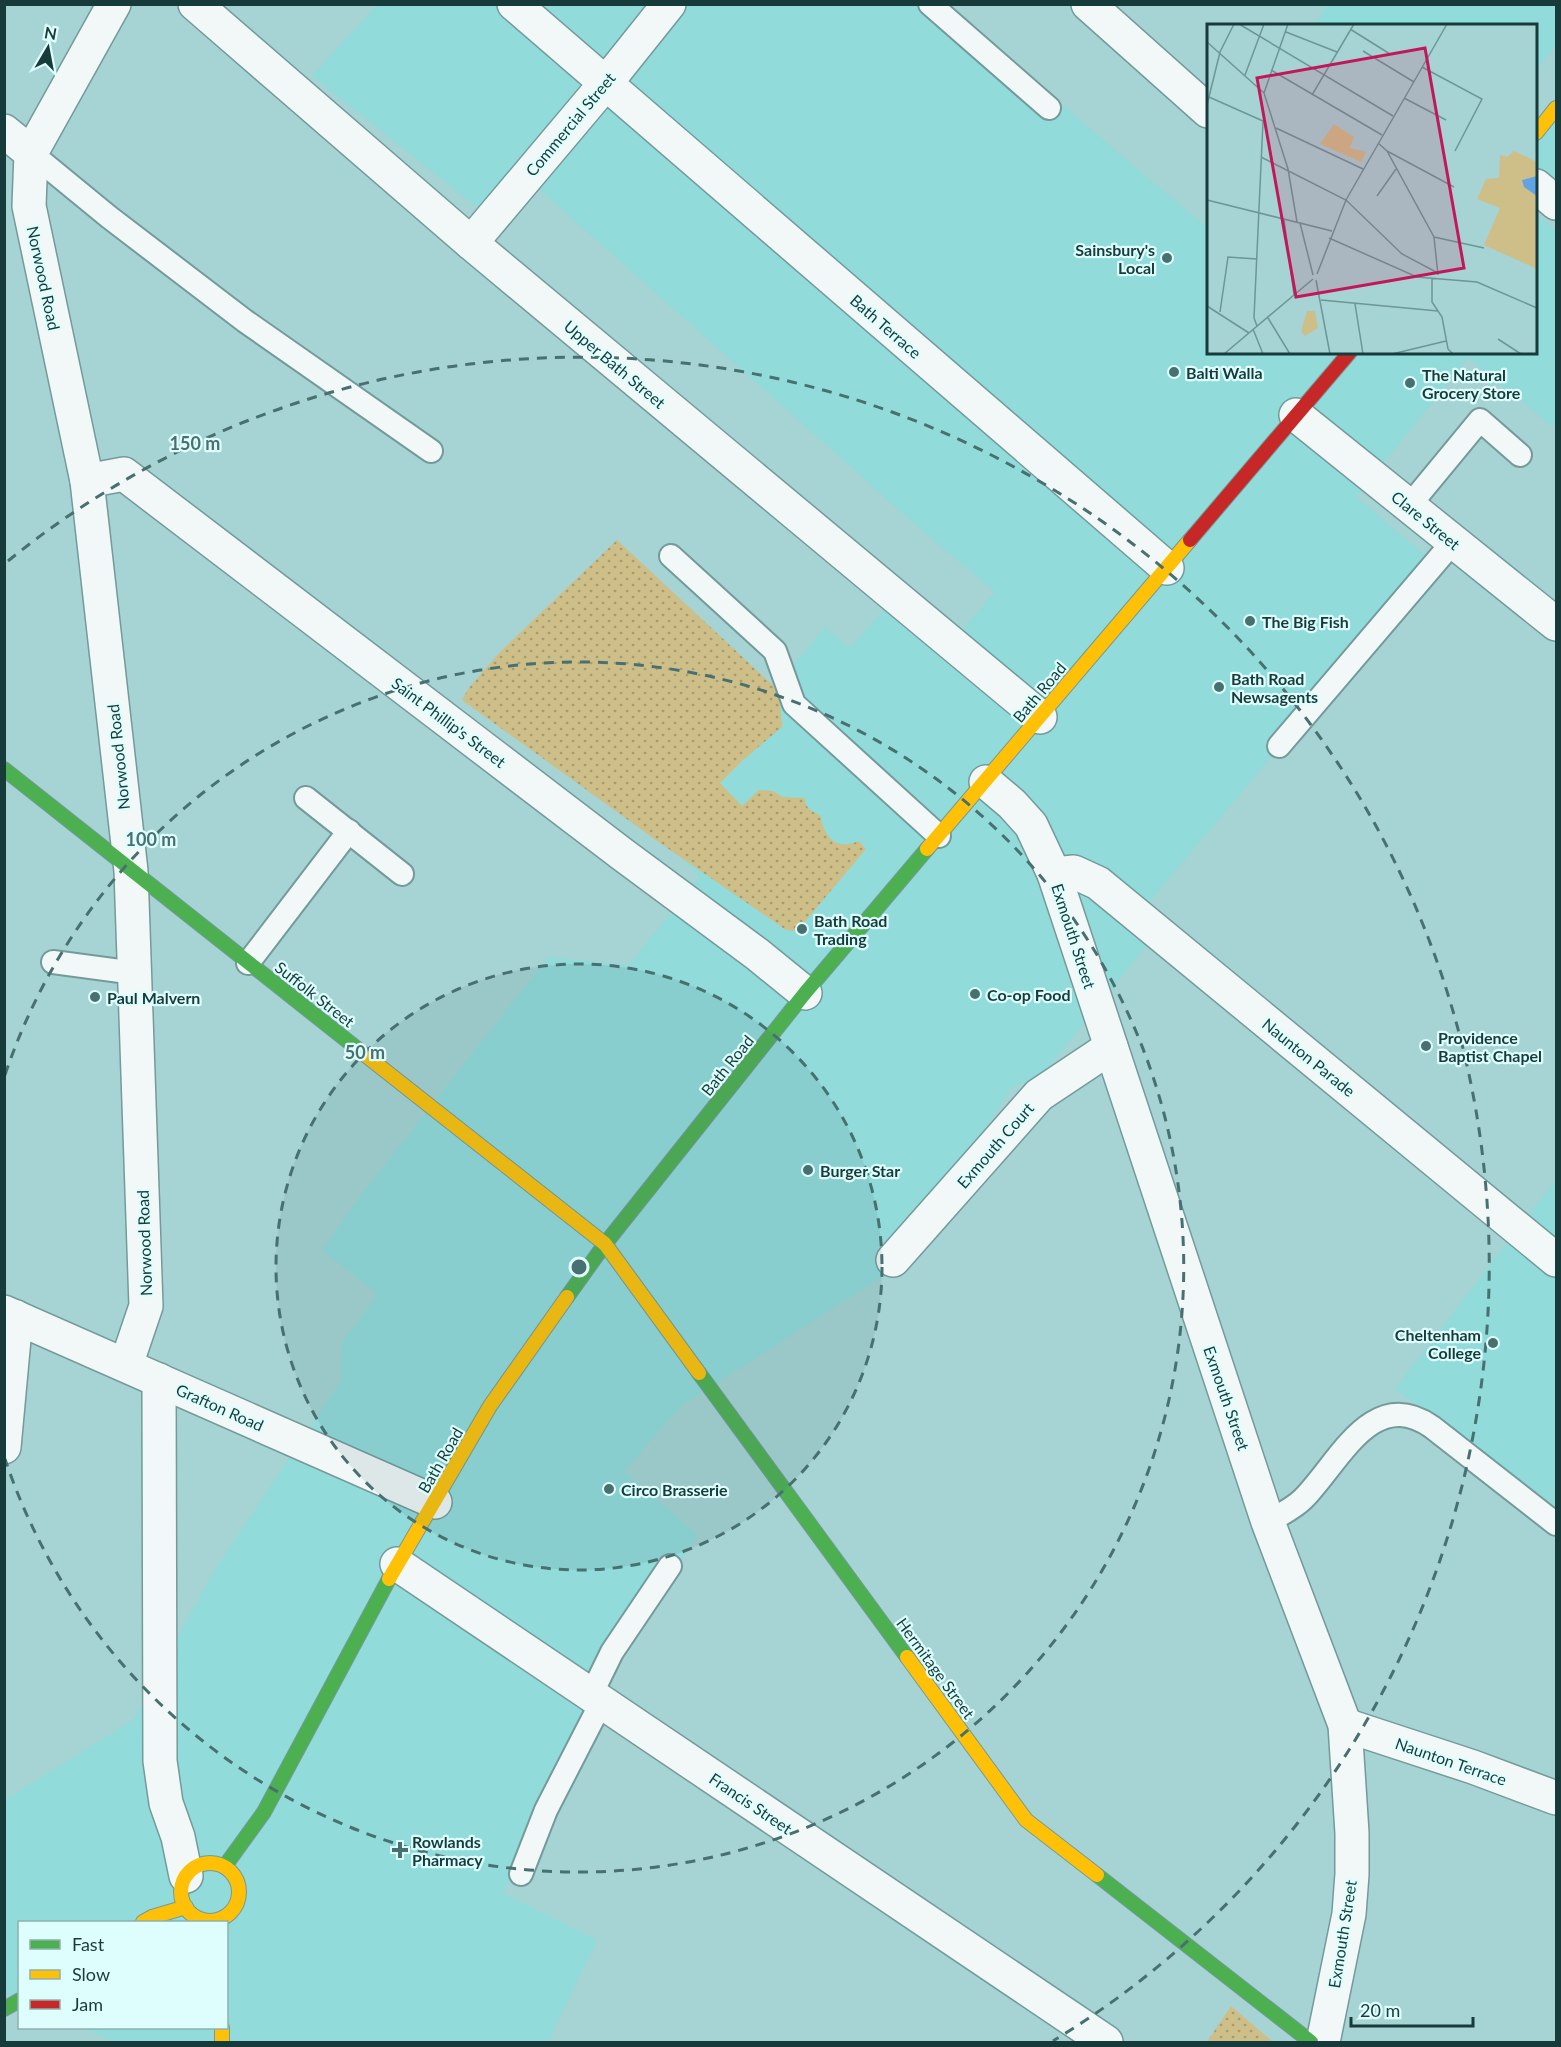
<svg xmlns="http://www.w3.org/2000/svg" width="1561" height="2047" viewBox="0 0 1561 2047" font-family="Lato,sans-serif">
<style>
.built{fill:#91dbdb}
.grass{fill:url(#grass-dots)}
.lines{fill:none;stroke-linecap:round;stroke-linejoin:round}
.lane-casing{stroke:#749a9a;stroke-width:26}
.street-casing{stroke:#749a9a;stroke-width:36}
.fast-casing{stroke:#749a9a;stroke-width:16}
.slow-casing{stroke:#749a9a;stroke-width:16}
.jam-casing{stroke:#749a9a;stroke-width:16}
.lane{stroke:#f2f8f8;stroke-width:22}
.street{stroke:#f2f8f8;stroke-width:33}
.fast{stroke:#4caf50;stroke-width:14}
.slow{stroke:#ffc107;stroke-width:14}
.jam{stroke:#c62828;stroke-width:14}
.ring{fill:none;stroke:#497070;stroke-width:3;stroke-dasharray:10 8}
.poi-dot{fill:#497070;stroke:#defefd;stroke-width:2}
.labels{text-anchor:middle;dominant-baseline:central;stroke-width:4.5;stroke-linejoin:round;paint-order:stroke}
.street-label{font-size:16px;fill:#173b3b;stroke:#defefd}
.poi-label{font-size:16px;font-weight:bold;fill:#173b3b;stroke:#defefd;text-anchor:start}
.inset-road{fill:none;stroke:#6d9696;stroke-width:1.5}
.view{fill:#c2185b;fill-opacity:0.15;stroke:#c2185b;stroke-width:3}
.inset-edge{fill:none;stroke:#173b3b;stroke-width:3}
.centre{fill:#497070;stroke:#defefd;stroke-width:3}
.ring-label{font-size:18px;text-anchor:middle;font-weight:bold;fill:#497070;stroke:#defefd;stroke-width:4.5;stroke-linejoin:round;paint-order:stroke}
</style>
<defs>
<pattern id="grass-dots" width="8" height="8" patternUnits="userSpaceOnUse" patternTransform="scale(1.5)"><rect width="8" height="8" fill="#cebf89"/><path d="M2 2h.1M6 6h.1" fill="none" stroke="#a69c71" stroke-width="1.8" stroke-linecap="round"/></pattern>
</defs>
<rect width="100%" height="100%" fill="#a6d3d3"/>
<g class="built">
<path d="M 377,5 L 947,5 L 1124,158 L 1208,228 L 1208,352 L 1536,352 L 1536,214 L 1556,231 L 1556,420 L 1552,426 L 1468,358 L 1356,497 L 1434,563 L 1145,907 L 1165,923 L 1042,1075 L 1011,1088 L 931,1210 L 916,1255 L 680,1407 L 624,1472 L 698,1535 L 596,1686 L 503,1893 L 597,1940 L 548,2042 L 115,2042 L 83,2028 L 226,2028 L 226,1922 L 20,1922 L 19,1999 L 5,1993 L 5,1800 L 133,1720 L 212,1574 L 341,1381 L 342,1343 L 378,1294 L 322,1250 L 361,1195 L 548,957 L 629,965 L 700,877 L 654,831 L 825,627 L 850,648 L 890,603 L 945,650 L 995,592 L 925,533 L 536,186 L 501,226 L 312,76 Z"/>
<path d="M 1322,5 L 1556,5 L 1556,45 L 1536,71 L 1536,26 L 1312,25 L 1326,9 Z"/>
<path d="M 1556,108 L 1556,203 L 1536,186 L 1536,133 Z"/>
<path d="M 1556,1180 L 1556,1506 L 1395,1389 L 1466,1296 Z"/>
</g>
<g class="grass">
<path d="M 617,540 L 779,691 L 782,727 L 742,761 L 720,783 L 742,806 L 759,790 L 773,791 L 783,797 L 805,798 C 805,809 812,811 820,815 C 825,838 835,851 859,841 L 866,849 L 797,931 L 786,930 L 660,843 L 462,700 L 468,689 L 500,652 Z"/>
<path d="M 1231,2006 L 1273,2042 L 1207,2042 Z"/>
</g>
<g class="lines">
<defs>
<g id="lane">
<path d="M 930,4 L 1049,108"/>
<path d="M 31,153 L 109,217 L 245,321 L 431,451"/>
<path d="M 1409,506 L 1480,420 L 1520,455"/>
<path d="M 671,556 L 775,651 L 794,704 L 939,836"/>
<path d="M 1279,746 L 1453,542"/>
<path d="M 306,798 L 402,874"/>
<path d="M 53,962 L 135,973"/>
<path d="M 248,963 L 349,831"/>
<path d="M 1268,1522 C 1280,1515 1294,1508 1303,1499 C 1339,1463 1372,1385 1432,1427 L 1556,1524"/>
<path d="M 591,1695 L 612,1652 L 670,1566"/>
<path d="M 521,1874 L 546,1810 L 601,1703"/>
</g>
<g id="street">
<path d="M 114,4 L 31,153 L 29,206 L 87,481 L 131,871 L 146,1306 L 126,1365"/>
<path d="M 195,4 L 471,243 L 1040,717"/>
<path d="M 514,4 L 1167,568"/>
<path d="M 1088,4 L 1208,111"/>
<path d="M 4,131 L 31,153"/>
<path d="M 1536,186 L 1556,203"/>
<path d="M 471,243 L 605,84 L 669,4"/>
<path d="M 1296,415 L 1556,624"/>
<path d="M 87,481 L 124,474 L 622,854 L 757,954 L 805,993"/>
<path d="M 986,782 L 1012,804 L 1031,825 L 1054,874 L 1268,1522 L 1345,1725 L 1352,1833 L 1352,1874 L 1349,1914 L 1323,2042"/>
<path d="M 1054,874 L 1074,872 L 1098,883 L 1556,1260"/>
<path d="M 893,1260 L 1039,1095 L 1111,1047"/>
<path d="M 4,1312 L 435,1502"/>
<path d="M 159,1380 L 160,1761 L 166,1803 L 178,1837 L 186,1876"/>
<path d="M 4,1447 L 16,1317"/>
<path d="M 397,1564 L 1106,2042"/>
<path d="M 1345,1725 L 1473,1767 L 1556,1798"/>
</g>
<g id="fast">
<path d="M 4,769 L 364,1054"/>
<path d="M 567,1297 L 605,1244 L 805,993 L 927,849"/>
<path d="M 699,1373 L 907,1657"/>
<path d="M 225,1866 L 264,1812 L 389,1579"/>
<path d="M 1097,1875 L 1311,2042"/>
<path d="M 210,1921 L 210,1922"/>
<path d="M 4,2009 L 20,2000"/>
</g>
<g id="slow">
<path d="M 1536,133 L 1556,108"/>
<path d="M 927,849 L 1190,540"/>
<path d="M 364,1054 L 605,1244 L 699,1373"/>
<path d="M 389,1579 L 490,1406 L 567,1297"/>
<path d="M 907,1657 L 1026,1820 L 1097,1875"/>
<circle cx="210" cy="1892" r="29"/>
<path d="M 143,1922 L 152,1917 L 186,1907"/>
<path d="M 222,2028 L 222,2042"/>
</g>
<path id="jam" d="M 1190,540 L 1350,352"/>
</defs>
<use href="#lane" class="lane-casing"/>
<use href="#street" class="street-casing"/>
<use href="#fast" class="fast-casing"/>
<use href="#slow" class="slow-casing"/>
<use href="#jam" class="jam-casing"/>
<use href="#lane" class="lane"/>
<use href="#street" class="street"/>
<use href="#fast" class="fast"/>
<use href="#slow" class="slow"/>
<use href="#jam" class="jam"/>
</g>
<circle cx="579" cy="1267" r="303" fill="#497070" fill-opacity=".12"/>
<g class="ring">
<circle cx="579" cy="1267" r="303"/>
<path d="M5 1075A605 605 0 1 1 5 1459"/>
<path d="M8 561A908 908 0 1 1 1053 2041"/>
</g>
<g class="poi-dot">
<circle cx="1167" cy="258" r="6"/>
<circle cx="1174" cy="372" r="6"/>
<circle cx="1410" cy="383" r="6"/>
<circle cx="1250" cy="621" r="6"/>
<circle cx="1219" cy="687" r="6"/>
<circle cx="802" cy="929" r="6"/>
<circle cx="975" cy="994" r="6"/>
<circle cx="95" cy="997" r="6"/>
<circle cx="1426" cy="1046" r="6"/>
<circle cx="808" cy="1170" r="6"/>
<circle cx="1493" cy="1343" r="6"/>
<circle cx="609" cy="1489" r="6"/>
<path d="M397 1841h6v6h6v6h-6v6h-6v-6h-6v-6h6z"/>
</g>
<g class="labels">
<g class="street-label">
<text transform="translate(570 124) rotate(-50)">Commercial Street</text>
<text transform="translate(44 278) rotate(78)">Norwood Road</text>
<text transform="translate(886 326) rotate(41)">Bath Terrace</text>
<text transform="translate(615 364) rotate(40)">Upper Bath Street</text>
<text transform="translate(1426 520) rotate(39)">Clare Street</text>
<text transform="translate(1039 692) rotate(-50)">Bath Road</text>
<text transform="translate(449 722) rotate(37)">Saint Phillip's Street</text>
<text transform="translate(118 757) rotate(-96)">Norwood Road</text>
<text transform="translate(1074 936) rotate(72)">Exmouth Street</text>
<text transform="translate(315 994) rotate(38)">Suffolk Street</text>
<text transform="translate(1309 1057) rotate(39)">Naunton Parade</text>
<text transform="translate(727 1065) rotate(-51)">Bath Road</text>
<text transform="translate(995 1145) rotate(-49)">Exmouth Court</text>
<text transform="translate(144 1243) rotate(-92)">Norwood Road</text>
<text transform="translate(1227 1398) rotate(71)">Exmouth Street</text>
<text transform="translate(220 1407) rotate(24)">Grafton Road</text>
<text transform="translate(440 1460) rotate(-60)">Bath Road</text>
<text transform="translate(936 1668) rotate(54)">Hermitage Street</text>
<text transform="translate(1451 1761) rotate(19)">Naunton Terrace</text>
<text transform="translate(751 1803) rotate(34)">Francis Street</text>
<text transform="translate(1342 1934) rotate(-81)">Exmouth Street</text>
</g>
<g class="poi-label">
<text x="1155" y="249" text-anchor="end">Sainsbury's<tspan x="1155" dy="18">Local</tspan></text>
<text x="1186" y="372">Balti Walla</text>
<text x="1422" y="374">The Natural<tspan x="1422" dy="18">Grocery Store</tspan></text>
<text x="1262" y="621">The Big Fish</text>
<text x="1231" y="678">Bath Road<tspan x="1231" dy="18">Newsagents</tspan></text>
<text x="814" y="920">Bath Road<tspan x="814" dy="18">Trading</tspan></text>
<text x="987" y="994">Co-op Food</text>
<text x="107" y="997">Paul Malvern</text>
<text x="1438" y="1037">Providence<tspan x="1438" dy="18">Baptist Chapel</tspan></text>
<text x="820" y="1170">Burger Star</text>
<text x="1481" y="1334" text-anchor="end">Cheltenham<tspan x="1481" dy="18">College</tspan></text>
<text x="621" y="1489">Circo Brasserie</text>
<text x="412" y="1841">Rowlands<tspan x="412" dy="18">Pharmacy</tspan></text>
</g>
</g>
<g transform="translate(1207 24)">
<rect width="330" height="330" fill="#a6d3d3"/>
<path d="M 127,100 L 147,113 L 143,124 L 159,128 L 154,138 L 113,120 ZM 307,127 L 330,138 L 330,245 L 277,221 L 293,184 L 270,175 L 279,155 L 292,154 L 293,131 L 300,133 ZM 100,287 L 108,287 L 111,304 L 98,312 L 94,307 Z" fill="#cebf89"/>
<path d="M 308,174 L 329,184 L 307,228 L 286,218 Z" fill="#cebf89"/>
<path d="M 330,152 L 330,172 L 317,163 L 315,156 Z" fill="#61a4e4"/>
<path class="inset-road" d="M 32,0 L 186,92M 143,5 L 183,30M 79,8 L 130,28M 0,18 L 57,69M 156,27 L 207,58M 215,43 L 275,75 L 248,127M 64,46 L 175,111M 38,51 L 57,0M 57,69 L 81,145 L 90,198M 57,69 L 81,0M 105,71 L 147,0M 2,73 L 56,97 L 47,294 L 50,302M 197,74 L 239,96M 0,81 L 13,28 L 27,0M 69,104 L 156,145M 171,119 L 180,127 L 227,213 L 231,251M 180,127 L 247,163M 54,133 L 139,176 L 195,230 L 231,249M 170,172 L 189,145M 0,176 L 125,207M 77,195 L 87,271M 93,199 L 106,251M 227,213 L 277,224M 122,214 L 210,253 L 270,258 L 330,284M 110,250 L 139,176 L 240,0M 225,254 L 225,278 L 235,293 L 241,325 L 246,330M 109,256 L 123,330M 114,276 L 231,287M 148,280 L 156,330M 0,282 L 42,309M 13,288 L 21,233 L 50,235M 61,294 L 83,330M 46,305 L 56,330M 291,315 L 314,330M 17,330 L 106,255M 185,330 L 239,317"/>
<path class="view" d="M 218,24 L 257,244 L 89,273 L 50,54 Z"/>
<rect width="330" height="330" class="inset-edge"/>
</g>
<circle cx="579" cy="1267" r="9" class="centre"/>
<g class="ring-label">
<text x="195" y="450">150 m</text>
<text x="151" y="846">100 m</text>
<text x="365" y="1059">50 m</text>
</g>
<rect width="1561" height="2047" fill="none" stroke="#173b3b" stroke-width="12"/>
<rect x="18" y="1921" width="210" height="108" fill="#defefd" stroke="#8eb0af" stroke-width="1.5"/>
<rect x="30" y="1940" width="30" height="9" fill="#4caf50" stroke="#8eb0af" stroke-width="1.5"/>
<text x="72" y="1951" font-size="18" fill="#173b3b">Fast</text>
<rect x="30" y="1970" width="30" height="9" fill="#ffc107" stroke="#8eb0af" stroke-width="1.5"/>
<text x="72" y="1981" font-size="18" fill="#173b3b">Slow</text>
<rect x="30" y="2000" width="30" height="9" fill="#c62828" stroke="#8eb0af" stroke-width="1.5"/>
<text x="72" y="2011" font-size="18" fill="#173b3b">Jam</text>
<g transform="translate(48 48) rotate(10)" stroke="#defefd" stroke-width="4.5" paint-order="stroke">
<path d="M0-4.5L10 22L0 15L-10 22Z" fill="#173b3b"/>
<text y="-9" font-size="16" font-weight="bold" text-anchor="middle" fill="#173b3b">N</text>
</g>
<path d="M1351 2017v9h122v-9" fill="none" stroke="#173b3b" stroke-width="3"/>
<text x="1360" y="2017" font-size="18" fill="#173b3b" stroke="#defefd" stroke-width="4.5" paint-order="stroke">20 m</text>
</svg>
